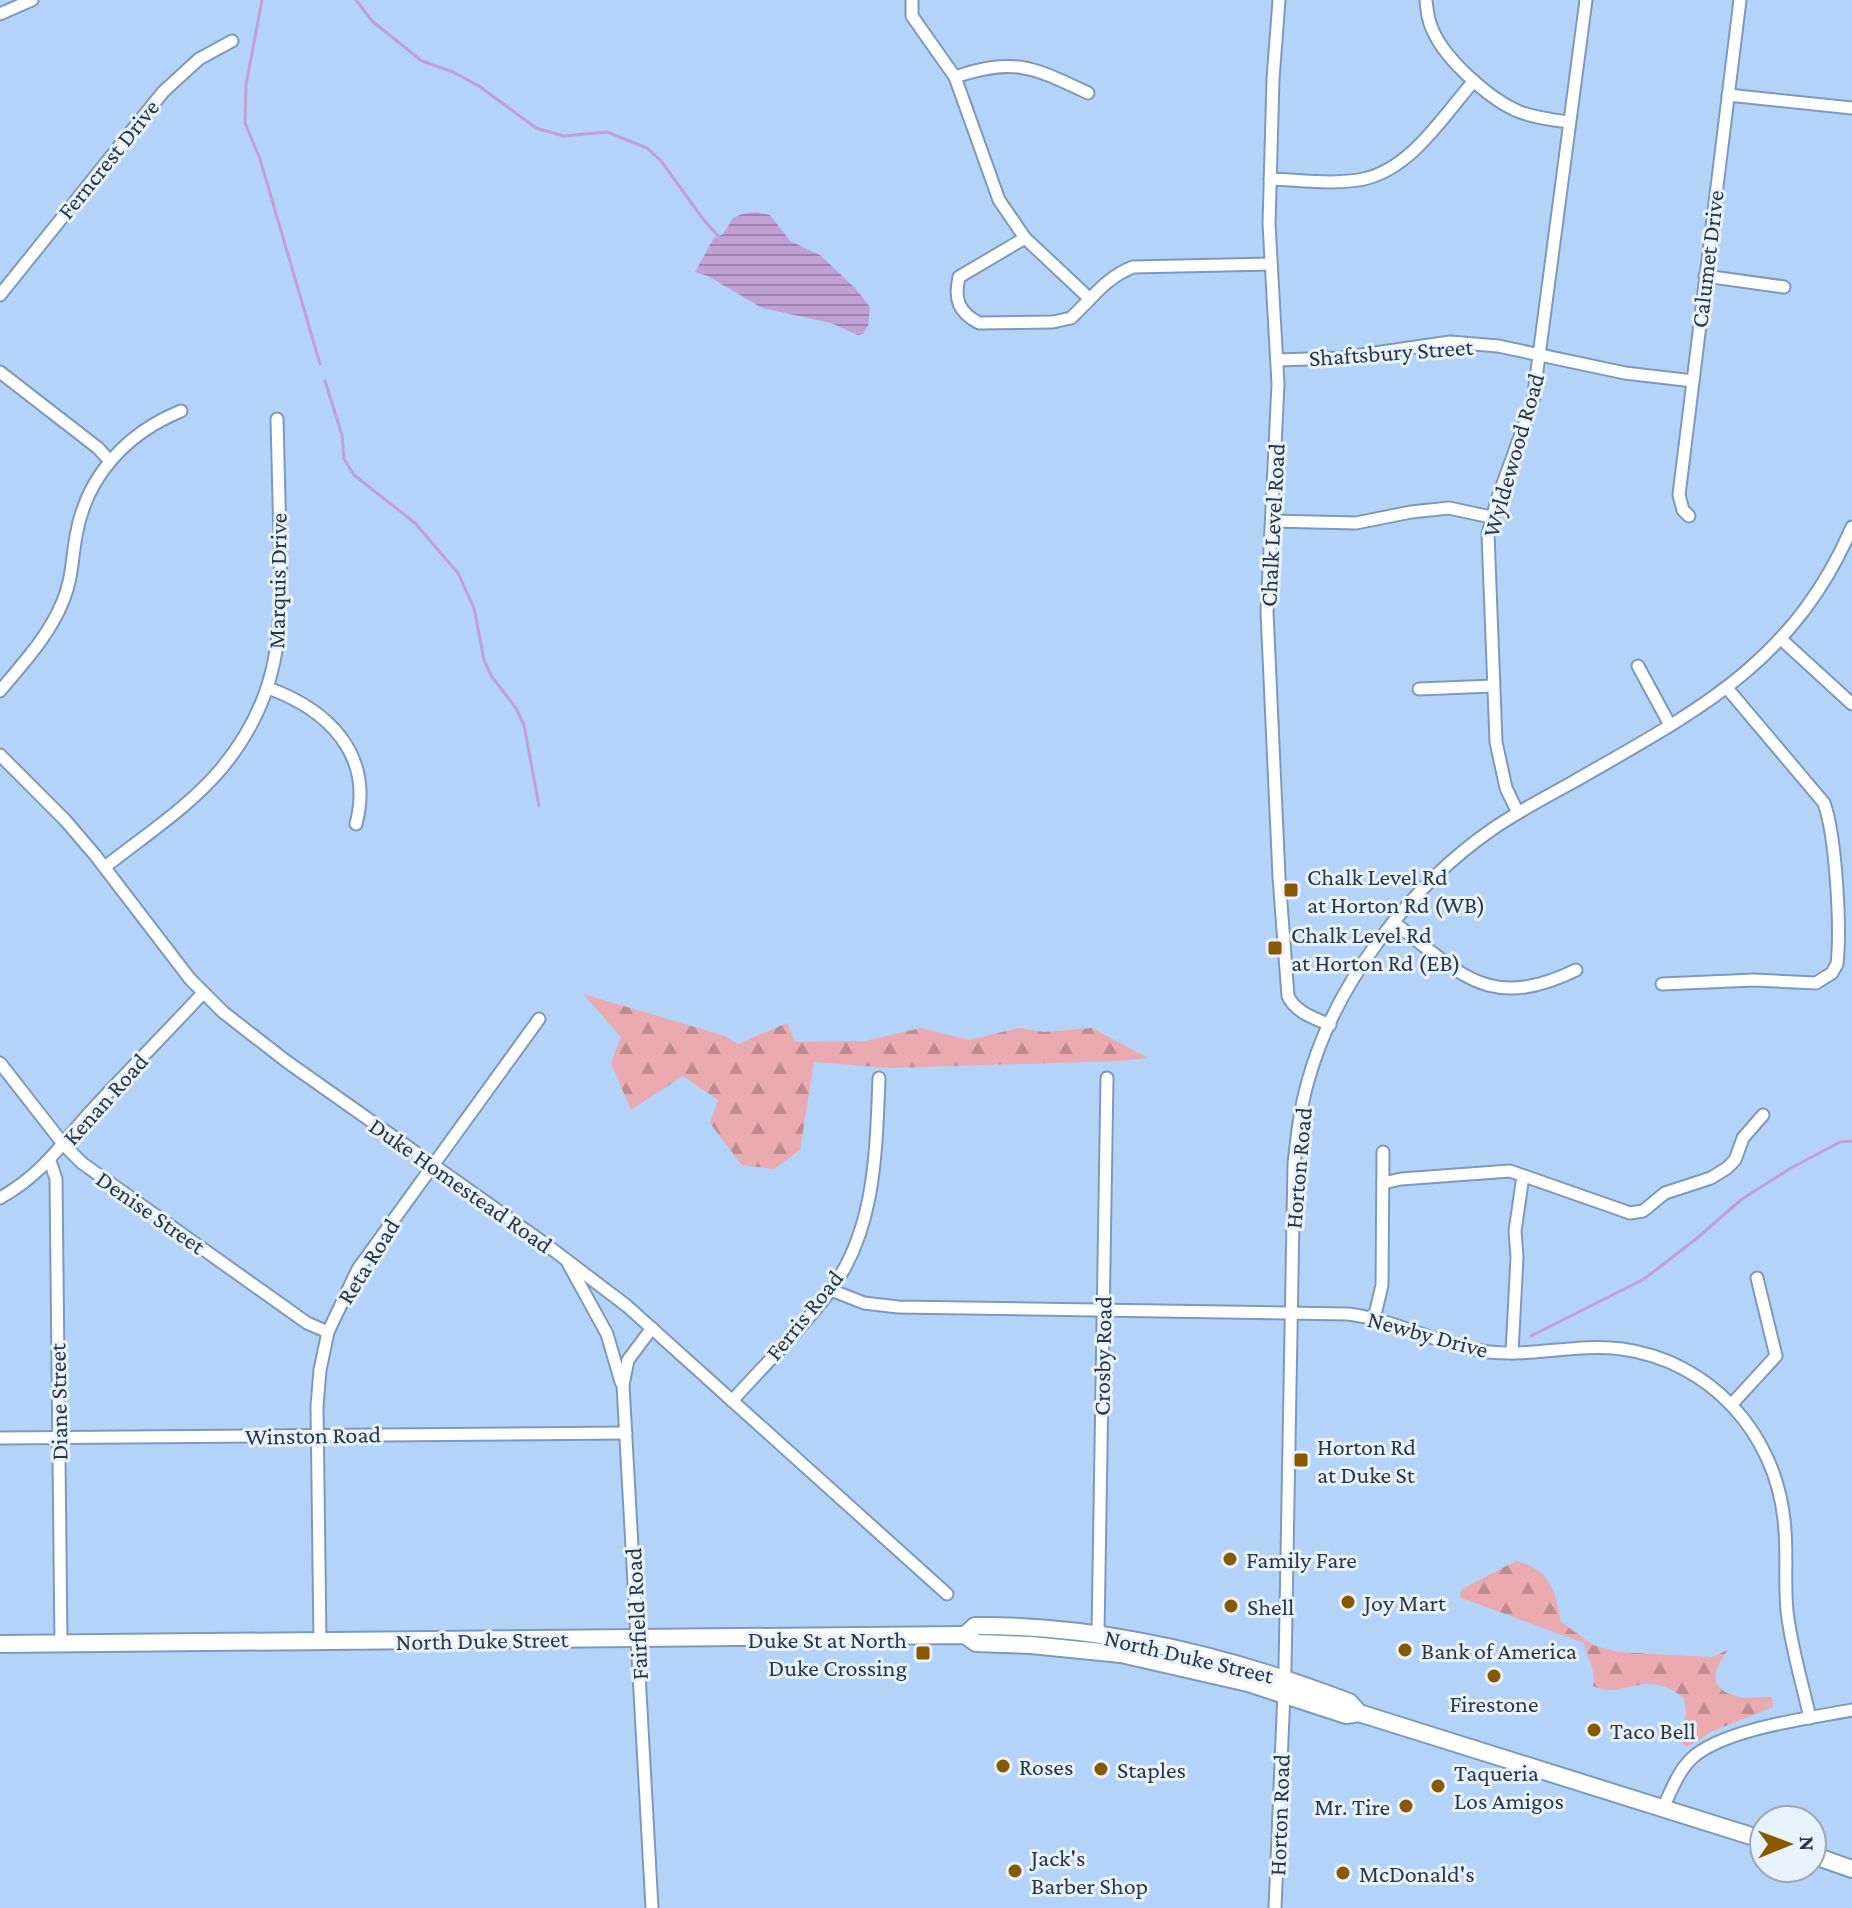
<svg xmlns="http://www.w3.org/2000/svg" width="1852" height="1908" viewBox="0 0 1852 1908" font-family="'Crimson Pro',serif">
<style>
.forest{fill:url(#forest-firs)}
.water{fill:url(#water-rules)}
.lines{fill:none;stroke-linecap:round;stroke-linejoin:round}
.stream{stroke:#c1a0d4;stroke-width:3}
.minor-casing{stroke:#7c9abc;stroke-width:15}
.highway-casing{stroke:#7c9abc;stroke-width:20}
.minor{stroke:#fff;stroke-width:11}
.highway{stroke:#fff;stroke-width:16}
.poi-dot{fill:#895900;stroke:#e8f2fd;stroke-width:3}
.labels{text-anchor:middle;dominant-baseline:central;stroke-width:6;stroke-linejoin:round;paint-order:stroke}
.street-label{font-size:24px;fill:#293644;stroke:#e8f2fd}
.poi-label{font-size:24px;fill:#293644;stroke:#e8f2fd;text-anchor:start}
</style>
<defs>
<pattern id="forest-firs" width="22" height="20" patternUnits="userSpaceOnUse" patternTransform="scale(2)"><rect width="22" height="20" fill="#eaaab0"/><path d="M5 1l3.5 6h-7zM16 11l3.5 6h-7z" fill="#be8b91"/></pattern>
<pattern id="water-rules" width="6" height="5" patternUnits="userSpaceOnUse" patternTransform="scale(2)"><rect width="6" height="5" fill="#c1a0d4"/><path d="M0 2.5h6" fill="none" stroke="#9d83ae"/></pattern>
</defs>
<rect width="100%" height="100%" fill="#b4d3f8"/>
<g class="forest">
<path d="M 583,994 L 725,1036 L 738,1044 L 787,1023 L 795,1042 L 865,1041 L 921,1028 L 969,1040 L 1019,1028 L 1044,1032 L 1092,1028 L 1148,1058 L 1120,1061 L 890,1068 L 814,1062 L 800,1150 L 774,1169 L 742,1165 L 710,1123 L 718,1100 L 683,1076 L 631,1110 L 611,1063 L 621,1037 Z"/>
<path d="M 1516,1561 C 1552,1571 1554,1589 1561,1622 L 1593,1645 L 1617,1652 L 1712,1657 L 1728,1650 C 1713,1670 1706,1690 1740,1697 C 1750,1699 1762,1696 1772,1697 L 1773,1707 L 1713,1731 L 1687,1747 L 1681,1742 L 1686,1713 L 1684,1698 C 1644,1666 1624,1701 1593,1686 C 1597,1669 1587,1660 1584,1643 L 1459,1597 L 1462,1589 Z"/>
</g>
<path class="water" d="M 756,212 L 770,215 L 790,241 L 820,255 L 855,288 L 870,307 L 868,326 L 863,334 L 858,335 L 831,323 L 762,308 L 708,276 L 695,272 L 714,238 L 723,234 L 733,218 L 742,214 Z"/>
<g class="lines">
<g class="stream">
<path d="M 262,0 L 246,85 L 245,123 L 260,159 L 320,364"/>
<path d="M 356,0 L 373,22 L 422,61 L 453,72 L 479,86 L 536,128 L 564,136 L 607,132 L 647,148 L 661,161 L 703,219 L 720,238"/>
<path d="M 325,381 L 342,435 L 344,459 L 354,475 L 415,523 L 458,573 L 474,608 L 484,660 L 492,677 L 516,708 L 524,725 L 539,806"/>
<path d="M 1531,1336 L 1644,1279 L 1696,1239 L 1742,1199 L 1791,1168 L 1840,1142 L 1852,1141"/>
</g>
<defs>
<g id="minor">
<path d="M 912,0 L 912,16 L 955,77 L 999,200 L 1025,238 L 1090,299 C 1103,285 1115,274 1133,267 L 1271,264"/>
<path d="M 1279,0 L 1273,79 L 1269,224 L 1278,384 L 1267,612 L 1279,877 L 1288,996 C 1295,1012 1314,1018 1330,1025"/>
<path d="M 1426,0 C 1427,11 1428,21 1433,31 C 1446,60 1490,100 1520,112 C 1536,118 1552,120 1569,122"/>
<path d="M 0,14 L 32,0"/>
<path d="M 955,77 C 1015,57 1033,67 1088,93"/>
<path d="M 1728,95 L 1852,108"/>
<path d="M 1270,179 C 1300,180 1335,185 1364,179 C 1412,168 1443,116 1474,81"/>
<path d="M 1025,238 L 959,277 C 954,299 958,312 979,323 L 1053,322 L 1071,318 L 1090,299"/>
<path d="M 1705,276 L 1784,287"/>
<path d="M 0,295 L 163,92 L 199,59 L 232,41"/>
<path d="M 1277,360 L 1341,358 L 1450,342 L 1498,346 L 1625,373 L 1693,381"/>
<path d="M 0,372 L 98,448 L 109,460"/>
<path d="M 1689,516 L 1683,510 L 1679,495 L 1740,0"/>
<path d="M 1272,521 L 1356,523 L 1411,512 L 1449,508 L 1491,517"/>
<path d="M 1782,640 L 1852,704"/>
<path d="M 1638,666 L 1670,725"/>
<path d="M 268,688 C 329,710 374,755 356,824"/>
<path d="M 1419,689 L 1493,686"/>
<path d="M 0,691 C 23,663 49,636 63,601 C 72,580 72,558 76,536 C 86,476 127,433 181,411"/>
<path d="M 0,755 L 65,820 L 95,855 L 190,979 L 223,1012 L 286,1061 L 548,1246 L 627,1306 L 947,1594"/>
<path d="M 1518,813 L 1506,788 L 1496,742 L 1488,534 L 1497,500 L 1533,401 L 1586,0"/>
<path d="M 105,867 C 144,836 189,807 221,769 C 282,696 282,630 280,540 C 279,500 278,459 277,419"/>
<path d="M 1393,922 C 1460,972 1487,1013 1576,970"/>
<path d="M 1662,984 L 1754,980 L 1816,983 L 1832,973 L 1837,964 C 1841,928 1836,836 1824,803 L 1727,688"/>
<path d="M 0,1063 L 64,1145 L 82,1163 L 307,1323 L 328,1332"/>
<path d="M 50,1161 L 56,1179 L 61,1644"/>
<path d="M 1383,1183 L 1401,1179 L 1510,1171 L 1630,1213 L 1643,1211 L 1665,1193 L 1711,1178 L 1727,1168 L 1735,1160 L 1743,1138 L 1763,1115"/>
<path d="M 0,1198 C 44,1173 60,1145 93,1109 C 129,1070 167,1032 203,993"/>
<path d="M 568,1263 L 607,1334 L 621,1382"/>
<path d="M 831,1290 L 864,1303 L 898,1307 L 1348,1314 C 1397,1320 1440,1346 1489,1352 C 1533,1357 1578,1343 1622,1349 C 1710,1361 1775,1433 1784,1520 C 1788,1550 1784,1581 1787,1611 C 1791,1647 1802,1682 1810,1718"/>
<path d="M 1374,1319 L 1382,1285 L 1383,1152"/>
<path d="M 1512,1353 L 1517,1257 L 1515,1231 L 1523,1176"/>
<path d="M 732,1401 C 765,1364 801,1330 830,1291 C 876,1230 876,1150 879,1078"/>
<path d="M 1732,1404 L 1776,1356 L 1757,1278"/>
<path d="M 0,1438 L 626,1433"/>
<path d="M 1098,1634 L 1107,1078"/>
<path d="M 320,1642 L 317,1406 L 320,1370 L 328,1332 L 358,1269 L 539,1019"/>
<path d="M 1663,1808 C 1671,1791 1678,1772 1691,1759 C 1722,1729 1810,1718 1852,1710"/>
<path d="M 652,1908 L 623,1385 L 628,1360 L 652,1328"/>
<path d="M 1275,1908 L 1285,1668 L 1294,1164 C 1297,1136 1300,1109 1308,1081 C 1335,983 1411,885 1494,828 C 1519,811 1546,797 1573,782 C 1695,712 1793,664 1852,527"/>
</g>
<g id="highway">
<path d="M 965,1635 L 975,1626 C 1104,1625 1229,1656 1349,1702 L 1359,1713 L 1764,1840"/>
<path d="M 0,1644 L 965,1635 L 976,1643 L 1031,1645 L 1121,1654 L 1248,1683 L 1346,1715 L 1359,1713"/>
<path d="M 1812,1855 L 1852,1869"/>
</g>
</defs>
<use href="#minor" class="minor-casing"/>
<use href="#highway" class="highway-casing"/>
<use href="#minor" class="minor"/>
<use href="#highway" class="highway"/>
</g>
<g class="poi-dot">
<rect x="1283" y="882" width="16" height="16" rx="4"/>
<rect x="1267" y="940" width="16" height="16" rx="4"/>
<rect x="1293" y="1452" width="16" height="16" rx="4"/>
<circle cx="1230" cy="1559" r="8"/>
<circle cx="1348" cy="1602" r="8"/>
<circle cx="1231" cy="1606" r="8"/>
<circle cx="1405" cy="1650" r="8"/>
<rect x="915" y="1645" width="16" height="16" rx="4"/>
<circle cx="1494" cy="1676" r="8"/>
<circle cx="1594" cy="1730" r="8"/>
<circle cx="1003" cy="1766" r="8"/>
<circle cx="1101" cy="1769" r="8"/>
<circle cx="1438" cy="1786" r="8"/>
<circle cx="1406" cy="1806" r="8"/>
<circle cx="1015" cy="1871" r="8"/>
<circle cx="1343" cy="1873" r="8"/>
</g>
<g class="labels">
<g class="street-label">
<text transform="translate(108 159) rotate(-51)">Ferncrest Drive</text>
<text transform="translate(1707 259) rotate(-83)">Calumet Drive</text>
<text transform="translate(1391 352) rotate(-4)">Shaftsbury Street</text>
<text transform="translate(1513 455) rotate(-74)">Wyldewood Road</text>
<text transform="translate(1272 525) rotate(-87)">Chalk Level Road</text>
<text transform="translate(277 581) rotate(-89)">Marquis Drive</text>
<text transform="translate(105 1099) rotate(-48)">Kenan Road</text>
<text transform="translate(1298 1168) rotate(-85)">Horton Road</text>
<text transform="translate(461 1185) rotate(35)">Duke Homestead Road</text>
<text transform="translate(151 1212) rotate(35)">Denise Street</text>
<text transform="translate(368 1261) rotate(-58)">Reta Road</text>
<text transform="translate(804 1315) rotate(-51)">Ferris Road</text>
<text transform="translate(1428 1334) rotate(15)">Newby Drive</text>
<text transform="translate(1102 1356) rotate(-89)">Crosby Road</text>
<text transform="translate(58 1402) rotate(-91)">Diane Street</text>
<text transform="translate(313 1435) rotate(-1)">Winston Road</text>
<text transform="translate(636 1614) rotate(-93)">Fairfield Road</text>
<text transform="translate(482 1640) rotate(-1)">North Duke Street</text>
<text transform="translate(1189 1656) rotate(13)">North Duke Street</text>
<text transform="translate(1279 1815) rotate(-88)">Horton Road</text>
</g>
<g class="poi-label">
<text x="1307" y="876">Chalk Level Rd<tspan x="1307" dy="28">at Horton Rd (WB)</tspan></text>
<text x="1291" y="934">Chalk Level Rd<tspan x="1291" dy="28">at Horton Rd (EB)</tspan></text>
<text x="1317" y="1446">Horton Rd<tspan x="1317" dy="28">at Duke St</tspan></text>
<text x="1246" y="1559">Family Fare</text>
<text x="1364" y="1602">Joy Mart</text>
<text x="1247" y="1606">Shell</text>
<text x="907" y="1639" text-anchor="end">Duke St at North<tspan x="907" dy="28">Duke Crossing</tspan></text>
<text x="1421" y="1650">Bank of America</text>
<text x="1494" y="1703" text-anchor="middle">Firestone</text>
<text x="1610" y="1730">Taco Bell</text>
<text x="1019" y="1766">Roses</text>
<text x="1117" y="1769">Staples</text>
<text x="1454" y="1772">Taqueria<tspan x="1454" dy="28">Los Amigos</tspan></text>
<text x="1390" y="1806" text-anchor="end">Mr. Tire</text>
<text x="1031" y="1857">Jack's<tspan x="1031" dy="28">Barber Shop</tspan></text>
<text x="1359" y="1873">McDonald's</text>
</g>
</g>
<g transform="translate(1788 1844) rotate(89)"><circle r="38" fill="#e8f2fd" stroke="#9ca7b3" stroke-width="2"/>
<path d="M0-6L14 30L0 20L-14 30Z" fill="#895900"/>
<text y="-12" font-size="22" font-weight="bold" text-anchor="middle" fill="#293644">N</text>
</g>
</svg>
